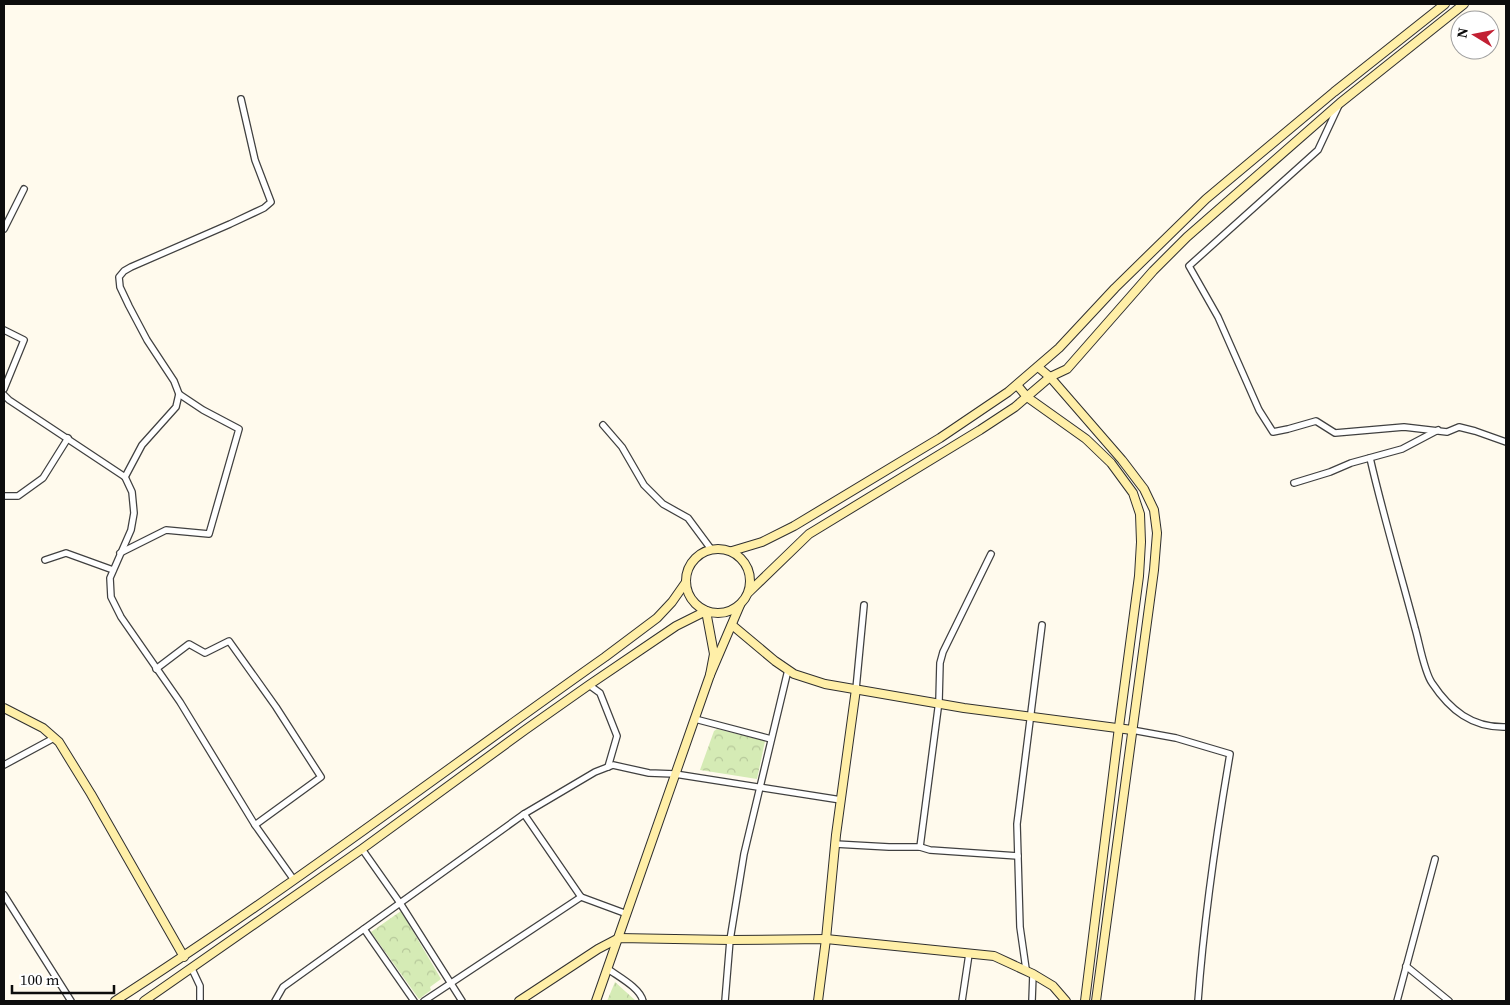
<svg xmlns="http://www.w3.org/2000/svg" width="1510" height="1005" viewBox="0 0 1510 1005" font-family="'Source Serif 4',serif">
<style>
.park{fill:url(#park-crowns)}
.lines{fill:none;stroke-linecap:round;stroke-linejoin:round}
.street-casing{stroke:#404040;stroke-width:8}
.secondary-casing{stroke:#2f2f2f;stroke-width:10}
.street{stroke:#fff;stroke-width:5.5}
.secondary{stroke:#ffefa8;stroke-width:8}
</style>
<defs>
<pattern id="park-crowns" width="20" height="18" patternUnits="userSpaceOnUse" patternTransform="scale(1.25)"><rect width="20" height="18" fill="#d5ebb5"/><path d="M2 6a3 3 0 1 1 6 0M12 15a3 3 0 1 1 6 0" fill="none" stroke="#b6c89a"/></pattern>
</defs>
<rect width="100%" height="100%" fill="#fffaed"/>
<g class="park">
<path d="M 717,729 L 765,741 L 757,779 L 700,770 L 714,731 Z"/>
<path d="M 401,911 L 441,979 L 430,987 L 431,990 L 419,999 L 371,932 Z"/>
<path d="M 615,982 L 636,1001 L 607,1001 Z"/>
</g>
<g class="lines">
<defs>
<g id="street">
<path d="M 1339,105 L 1318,150 L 1189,266 L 1218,317 L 1259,410 L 1273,432 L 1288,429 L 1316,421 L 1335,433 L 1404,427 L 1447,432 L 1459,427 L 1475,431 L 1506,442"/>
<path d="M 4,229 L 24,189"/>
<path d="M 4,330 L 24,340 L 4,389"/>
<path d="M 4,395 L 9,400 L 125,477 L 132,492 L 134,513 L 131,530 L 110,578 L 111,597 L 121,617 L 180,702 L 255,825 L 294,880"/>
<path d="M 603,425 L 622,447 L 644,485 L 663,504 L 688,518 L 711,549"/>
<path d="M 1370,458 C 1383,515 1400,571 1415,628 C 1419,641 1424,672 1432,683 C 1450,710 1472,728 1506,727"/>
<path d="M 125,477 L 142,445 L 176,407 L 179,394 L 174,381 L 147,340 L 129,306 L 120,287 L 119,277 L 124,271 L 131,267 L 230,224 L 264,208 L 271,202 L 255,160 L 241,99"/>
<path d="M 1294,483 L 1330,472 L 1351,463 L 1402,449 L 1438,430"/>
<path d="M 4,496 L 18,496 L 43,478 L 68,438"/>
<path d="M 120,553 L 166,530 L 209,534 L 239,429 L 203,410 L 179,394"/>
<path d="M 45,560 L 66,553 L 113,570"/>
<path d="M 156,669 L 189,644 L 205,653 L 229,641 L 276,707 L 321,777 L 255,825"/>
<path d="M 589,685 L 600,693 L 617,736 L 608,767"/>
<path d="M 856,689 L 864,605"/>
<path d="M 695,719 L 771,739"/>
<path d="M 1132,730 L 1176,738 L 1230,754 C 1216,836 1204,918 1198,1001"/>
<path d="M 4,765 L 54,738"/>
<path d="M 524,814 L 581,897 L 627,914"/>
<path d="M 835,844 L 889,847 L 920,847 L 930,850 L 1018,856"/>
<path d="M 920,847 L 939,701 L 940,663 L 943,652 L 991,554"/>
<path d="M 362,849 L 400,903 L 462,1001"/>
<path d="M 4,895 L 71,1001"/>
<path d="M 364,929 L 414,1001"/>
<path d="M 1406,966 L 1449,1001"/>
<path d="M 192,969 L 200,986 L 200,1001"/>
<path d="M 608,969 C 619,977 640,988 643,1001"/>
<path d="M 1026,969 L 1020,927 L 1017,824 L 1042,625"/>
<path d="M 275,1001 L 283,987 L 524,814 L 595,772 L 613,765 L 649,773 L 675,774 L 841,800"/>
<path d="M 424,1001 L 581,897"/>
<path d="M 725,1001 L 730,940 L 744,854 L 788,670"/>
<path d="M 962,1001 L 969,954"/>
<path d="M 1032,1001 L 1033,974"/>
<path d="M 1397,1001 L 1435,859"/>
</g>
<g id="secondary">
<path d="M 1038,367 L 1050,377 L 1122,460 L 1144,489 L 1154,510 L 1157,533 L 1154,570 L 1096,1001"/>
<path d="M 1017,385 L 1027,397 L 1086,439 L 1111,463 L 1133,493 L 1140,514 L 1141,542 L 1139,576 L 1119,727 L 1085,1001"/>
<circle cx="718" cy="581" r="32"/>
<path d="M 732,551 L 762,542 L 794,526 L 940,438 L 1008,392 L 1059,348 L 1115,288 L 1206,199 L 1334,92 L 1445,4"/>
<path d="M 749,592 L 809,534 L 980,430 L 1015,407 L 1050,377 L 1067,369 L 1153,271 L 1187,237 L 1340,103 L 1464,4"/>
<path d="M 732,625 L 775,661 L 794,674 L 825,684 L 964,708 L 1132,730"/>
<path d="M 4,708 L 43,728 L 59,742 L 91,794 L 184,957"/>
<path d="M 115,1001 C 283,893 442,772 605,657 L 657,618 L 672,602 L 686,582"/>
<path d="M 144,1001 L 362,849 L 525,730 L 589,685 L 676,626 L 706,611 L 714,654 L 710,675"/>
<path d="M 519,1001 L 598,949 L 619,938 L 730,940 L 826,939 L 994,956 L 1033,974 L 1053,986 L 1066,1001"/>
<path d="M 596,1001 L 710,675 L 740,605"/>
<path d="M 818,1001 L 826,939 L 836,835 L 856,689"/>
</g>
</defs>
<use href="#street" class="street-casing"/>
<use href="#secondary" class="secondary-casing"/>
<use href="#street" class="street"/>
<use href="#secondary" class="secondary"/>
</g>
<rect width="1510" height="1005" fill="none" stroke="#0d0d0d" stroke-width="10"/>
<g transform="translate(1475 35) rotate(280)"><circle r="24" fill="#ffffff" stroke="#9e9e9e"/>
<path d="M0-4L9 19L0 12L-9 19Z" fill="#c22033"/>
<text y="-8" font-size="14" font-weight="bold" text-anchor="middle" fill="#0d0d0d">N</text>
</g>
<path d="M12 985v8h102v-8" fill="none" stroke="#0d0d0d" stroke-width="2.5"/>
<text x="20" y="985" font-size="15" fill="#0d0d0d" stroke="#ffffff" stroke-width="4" paint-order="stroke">100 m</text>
</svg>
